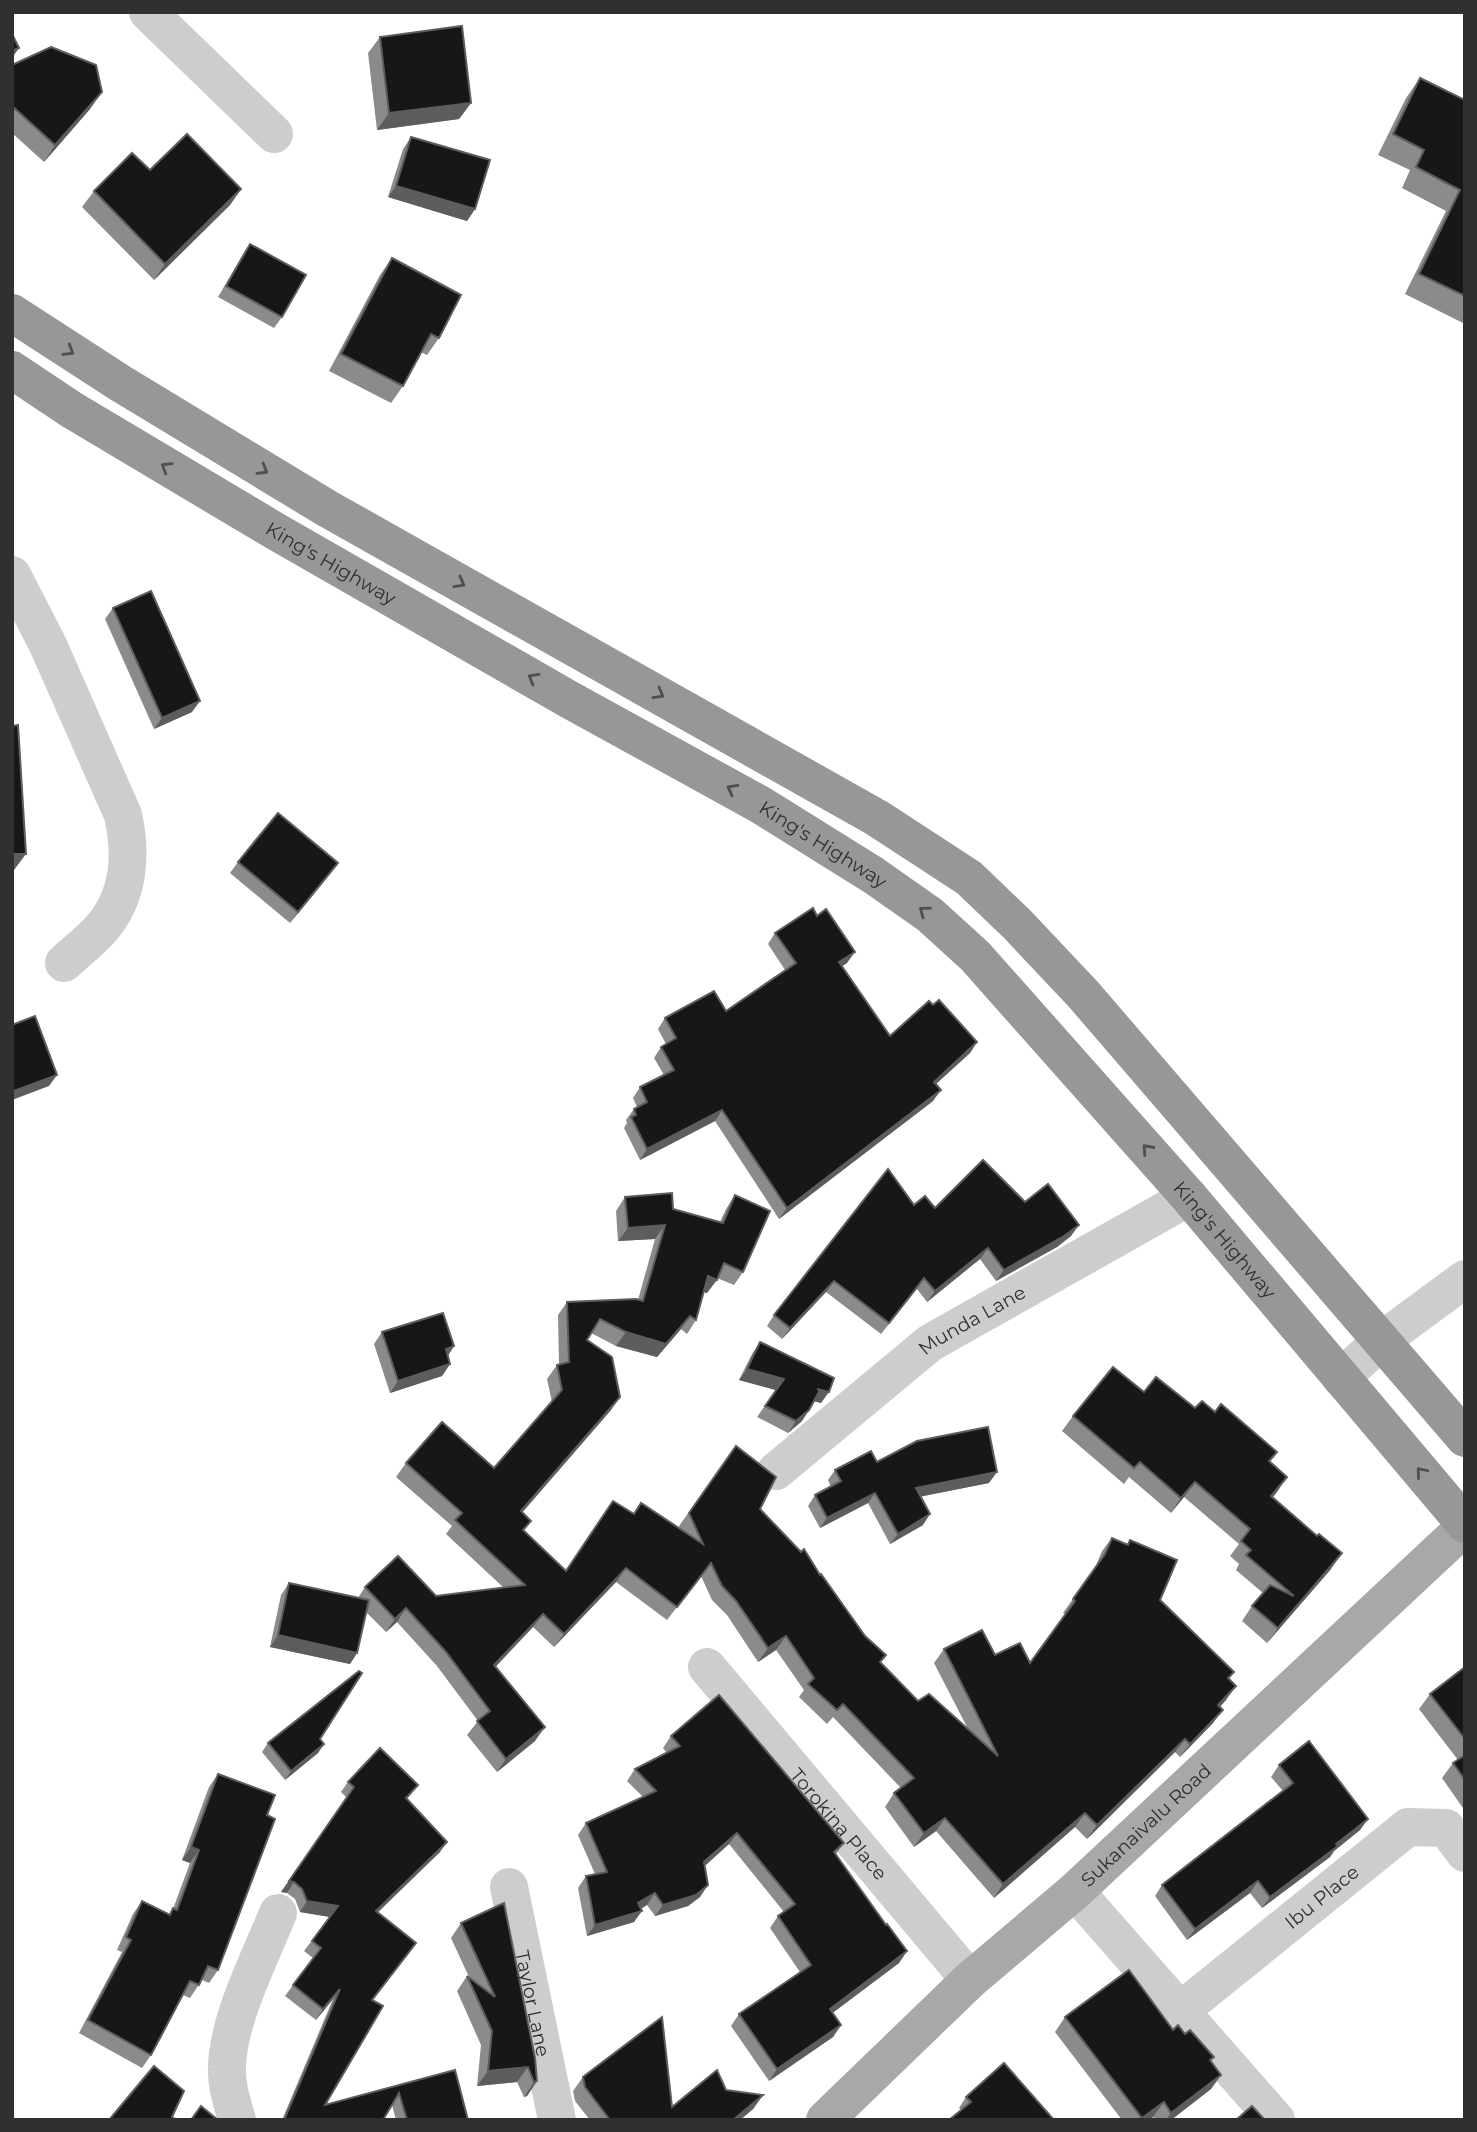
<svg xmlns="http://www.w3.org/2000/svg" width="1477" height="2132" viewBox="0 0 1477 2132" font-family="Montserrat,sans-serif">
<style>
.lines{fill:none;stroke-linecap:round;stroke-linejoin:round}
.minor{stroke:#cdcdcd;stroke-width:38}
.major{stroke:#a8a8a8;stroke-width:38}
.highway{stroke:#979797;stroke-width:38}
.wall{fill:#8b8b8b}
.shaded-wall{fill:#5d5d5d}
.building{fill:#171717;stroke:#5d5d5d;stroke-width:2}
.oneway{stroke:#4f4f4f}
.labels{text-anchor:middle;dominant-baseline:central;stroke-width:7;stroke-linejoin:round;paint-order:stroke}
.street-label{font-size:19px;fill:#303030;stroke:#fff}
</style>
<rect width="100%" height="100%" fill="#fff"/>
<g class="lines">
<g class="minor">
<path d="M 148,12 L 274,134"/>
<path d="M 12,575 L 48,645 L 123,815 C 132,855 129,898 100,930 C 89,942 76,952 64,963"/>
<path d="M 1341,1378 L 1382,1340 L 1465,1279"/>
<path id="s1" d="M 776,1471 L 930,1343 L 1189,1197"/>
<path id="s2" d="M 707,1667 L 970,1980"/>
<path id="s3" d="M 509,1887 L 557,2120"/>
<path d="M 1075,1891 L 1276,2120"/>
<path id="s4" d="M 1180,2011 L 1408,1827 L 1446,1828 L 1465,1853"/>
<path d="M 237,2120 C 232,2102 226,2085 227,2067 C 228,2019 260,1958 278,1913"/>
</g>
<path class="major" id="s5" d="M 825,2120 L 970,1980 L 1075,1891 L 1465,1527"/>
<g class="highway">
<path d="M 12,313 L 120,383 L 328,509 L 877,818 L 969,878 L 1017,924 L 1083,994 L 1465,1438"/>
<path id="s6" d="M 12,370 L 72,410 L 275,531 L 570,700 L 759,804 L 873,875 L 930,915 L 975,956 L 1189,1197 L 1465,1524"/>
</g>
</g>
<g class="wall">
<path d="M 380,37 L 471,103 L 459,119 L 377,130 L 368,53 Z"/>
<path d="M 12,65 L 90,109 L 44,162 L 12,133 Z"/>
<path d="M 1420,78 L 1465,100 L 1465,324 L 1405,294 L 1446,211 L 1402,188 L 1410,170 L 1378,155 L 1406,98 Z"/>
<path d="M 411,137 L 475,209 L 467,221 L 388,197 L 403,149 Z"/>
<path d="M 150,170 L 241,189 L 230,205 L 154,280 L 82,207 L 94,191 Z"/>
<path d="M 250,244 L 282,317 L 274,328 L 218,297 L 242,256 Z"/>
<path d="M 392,258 L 439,338 L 427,355 L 421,352 L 403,386 L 391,403 L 329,371 L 380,275 Z"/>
<path d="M 113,608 L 192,712 L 154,729 L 105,619 Z"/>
<path d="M 238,862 L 338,863 L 290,923 L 230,873 Z"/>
<path d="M 775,933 L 847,963 L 842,966 L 890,1036 L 933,1005 L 977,1042 L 970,1053 L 936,1084 L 933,1101 L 779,1219 L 715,1121 L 640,1160 L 624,1128 L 627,1123 L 626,1120 L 634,1109 L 637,1107 L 633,1098 L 640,1087 L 664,1075 L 654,1058 L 661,1047 L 666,1044 L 658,1029 L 665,1018 L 726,1011 L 785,970 L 768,944 Z"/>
<path d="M 735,1195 L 743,1272 L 734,1285 L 717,1278 L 707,1293 L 704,1292 L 696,1320 L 687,1334 L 681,1329 L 657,1357 L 616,1346 L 591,1333 L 587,1340 L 611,1410 L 522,1513 L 524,1531 L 566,1571 L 633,1514 L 680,1529 L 679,1526 L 736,1446 L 760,1509 L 820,1575 L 881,1663 L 918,1701 L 968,1729 L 934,1663 L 944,1649 L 995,1655 L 1030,1663 L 1066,1614 L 1063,1613 L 1095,1568 L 1102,1551 L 1112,1538 L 1127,1544 L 1130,1540 L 1160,1600 L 1234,1672 L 1229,1679 L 1226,1700 L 1220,1707 L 1213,1723 L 1180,1757 L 1175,1752 L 1087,1839 L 1075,1827 L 994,1898 L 936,1831 L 914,1847 L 885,1807 L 894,1793 L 901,1788 L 833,1717 L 827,1724 L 799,1697 L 804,1690 L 776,1650 L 758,1662 L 727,1615 L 712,1600 L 701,1576 L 667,1620 L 616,1582 L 554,1647 L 533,1627 L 495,1667 L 535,1741 L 497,1772 L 467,1735 L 478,1721 L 437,1666 L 397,1622 L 386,1632 L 366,1612 L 357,1653 L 350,1664 L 270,1647 L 281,1595 L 289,1583 L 358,1598 L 365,1587 L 436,1596 L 504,1588 L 446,1534 L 452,1526 L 396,1477 L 406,1463 L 494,1468 L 552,1402 L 547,1379 L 557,1365 L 559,1365 L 558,1315 L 567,1302 L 638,1300 L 655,1239 L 618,1241 L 616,1211 L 625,1197 L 720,1222 L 726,1209 Z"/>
<path d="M 1025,1202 L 1071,1236 L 1057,1247 L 996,1281 L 980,1259 L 927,1302 L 917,1289 L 881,1334 L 826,1292 L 782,1339 L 767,1326 L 774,1315 L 914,1205 L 935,1208 Z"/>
<path d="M 382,1332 L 454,1346 L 448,1356 L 450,1364 L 442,1376 L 390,1393 L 374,1344 Z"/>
<path d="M 760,1342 L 821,1403 L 814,1401 L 802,1421 L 788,1433 L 757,1417 L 776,1390 L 739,1380 L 752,1354 Z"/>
<path d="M 1144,1392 L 1195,1408 L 1215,1412 L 1277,1452 L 1270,1462 L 1277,1492 L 1273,1497 L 1331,1569 L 1267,1643 L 1242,1621 L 1252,1606 L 1263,1593 L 1236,1570 L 1239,1564 L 1230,1556 L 1239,1544 L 1184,1497 L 1171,1513 L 1129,1477 L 1124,1484 L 1062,1431 L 1073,1416 Z"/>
<path d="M 877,1462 L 989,1483 L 921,1496 L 923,1525 L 890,1544 L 868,1503 L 820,1528 L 808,1506 L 815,1495 L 831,1487 L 828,1480 L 835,1470 Z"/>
<path d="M 1465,1667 L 1465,1811 L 1442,1778 L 1453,1763 L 1458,1760 L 1419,1709 L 1430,1694 Z"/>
<path d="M 671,1736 L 844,1843 L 836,1854 L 886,1925 L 907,1951 L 899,1963 L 832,2013 L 841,2025 L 833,2037 L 769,2081 L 731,2026 L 739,2014 L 800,1972 L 770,1928 L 778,1916 L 784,1912 L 729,1844 L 704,1866 L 700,1897 L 688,1906 L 655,1916 L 647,1905 L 641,1909 L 634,1922 L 587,1936 L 578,1888 L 586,1876 L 595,1874 L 578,1835 L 586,1823 L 643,1797 L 627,1781 L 635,1769 L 667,1753 L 663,1748 Z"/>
<path d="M 268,1743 L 324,1744 L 318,1753 L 285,1780 L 262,1752 Z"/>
<path d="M 1279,1765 L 1368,1819 L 1360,1830 L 1334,1851 L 1330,1857 L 1262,1908 L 1250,1893 L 1187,1940 L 1155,1896 L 1162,1885 L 1283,1791 L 1271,1777 Z"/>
<path d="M 218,1774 L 267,1815 L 218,1970 L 209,1983 L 202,1980 L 190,1998 L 183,1995 L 151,2055 L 142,2068 L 79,2033 L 122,1952 L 117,1950 L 133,1914 L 142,1901 L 169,1914 L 173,1909 L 190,1863 L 182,1860 L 209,1787 Z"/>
<path d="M 348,1782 L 418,1785 L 407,1799 L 440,1852 L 377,1912 L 409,1953 L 373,2000 L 325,2105 L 455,2070 L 468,2120 L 396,2120 L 392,2105 L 383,2120 L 282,2120 L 333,1999 L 316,2020 L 285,1996 L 313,1958 L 304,1951 L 330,1917 L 300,1912 L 295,1899 L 287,1893 L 281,1892 L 347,1798 L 341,1792 Z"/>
<path d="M 461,1923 L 537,2081 L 527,2096 L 524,2097 L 517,2082 L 477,2086 L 481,2045 L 457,1991 L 467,1976 L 469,1977 L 451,1938 Z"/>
<path d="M 1065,2017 L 1173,2030 L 1185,2034 L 1214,2057 L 1211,2062 L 1221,2075 L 1211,2089 L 1171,2120 L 1156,2120 L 1153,2117 L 1149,2120 L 1122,2120 L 1055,2032 Z"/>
<path d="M 583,2077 L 672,2107 L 726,2090 L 763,2095 L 753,2109 L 740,2120 L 590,2120 L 575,2101 L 573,2091 Z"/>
<path d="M 966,2097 L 1054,2120 L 961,2110 L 959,2108 Z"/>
</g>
<g class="shaded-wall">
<path d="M 19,48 L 12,58 L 12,51 Z"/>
<path d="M 102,92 L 90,109 L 44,162 L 55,145 Z"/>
<path d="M 471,103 L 459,119 L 377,130 L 389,113 Z"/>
<path d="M 396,186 L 475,209 L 467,221 L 388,197 Z"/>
<path d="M 241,189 L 230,205 L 154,280 L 165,264 Z"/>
<path d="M 200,701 L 192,712 L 154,729 L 162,718 Z"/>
<path d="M 12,854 L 26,854 L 14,870 L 12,870 Z"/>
<path d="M 338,863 L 330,874 L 290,923 L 298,912 Z"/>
<path d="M 855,952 L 847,963 L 832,973 L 839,962 Z"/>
<path d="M 977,1042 L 970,1053 L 926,1093 L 934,1082 Z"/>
<path d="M 57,1075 L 49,1086 L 12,1100 L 12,1094 L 14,1091 Z"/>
<path d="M 941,1090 L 933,1101 L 779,1219 L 787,1208 Z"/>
<path d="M 722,1110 L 715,1121 L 640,1160 L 647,1149 Z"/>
<path d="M 665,1225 L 655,1239 L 618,1241 L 628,1228 Z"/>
<path d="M 1079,1225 L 1071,1236 L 1057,1247 L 996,1281 L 1004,1270 Z"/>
<path d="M 988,1248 L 980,1259 L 927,1302 L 935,1291 Z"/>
<path d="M 708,1276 L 717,1280 L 707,1293 L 698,1290 Z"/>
<path d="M 834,1281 L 826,1292 L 782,1339 L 790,1328 Z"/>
<path d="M 690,1316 L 681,1329 L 657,1357 L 616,1346 L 626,1332 Z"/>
<path d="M 454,1346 L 446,1358 L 446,1349 Z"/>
<path d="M 450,1364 L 442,1376 L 390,1393 L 398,1381 Z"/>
<path d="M 747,1369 L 784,1379 L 776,1390 L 739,1380 Z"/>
<path d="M 817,1389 L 829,1392 L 821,1403 L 809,1400 Z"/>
<path d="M 620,1397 L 611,1410 L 511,1525 L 521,1511 Z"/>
<path d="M 809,1410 L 802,1421 L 788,1433 L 796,1421 Z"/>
<path d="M 997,1472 L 989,1483 L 909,1499 L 916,1488 Z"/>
<path d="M 1287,1477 L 1277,1492 L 1261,1511 L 1271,1496 Z"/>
<path d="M 1195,1482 L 1184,1497 L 1171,1513 L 1181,1498 Z"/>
<path d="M 875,1493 L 868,1503 L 820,1528 L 827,1518 Z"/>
<path d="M 930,1514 L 923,1525 L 890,1544 L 898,1534 Z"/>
<path d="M 1342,1553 L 1331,1569 L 1267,1643 L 1278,1628 Z"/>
<path d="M 626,1568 L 616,1582 L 554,1647 L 564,1634 Z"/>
<path d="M 406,1608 L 397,1622 L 386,1632 L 395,1619 Z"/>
<path d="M 543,1614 L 533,1627 L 484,1679 L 494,1665 Z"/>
<path d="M 278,1635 L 357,1653 L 350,1664 L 270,1647 Z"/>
<path d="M 786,1636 L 776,1650 L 758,1662 L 768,1648 Z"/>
<path d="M 1236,1686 L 1226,1700 L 1208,1719 L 1218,1705 Z"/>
<path d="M 1223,1710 L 1213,1723 L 1180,1757 L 1190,1744 Z"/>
<path d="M 545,1727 L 535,1741 L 497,1772 L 506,1759 Z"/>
<path d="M 1185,1739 L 1175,1752 L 1087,1839 L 1097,1825 Z"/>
<path d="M 324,1744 L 318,1753 L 285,1780 L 291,1771 Z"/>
<path d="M 1085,1813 L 1075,1827 L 994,1898 L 1003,1884 Z"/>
<path d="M 945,1818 L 936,1831 L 914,1847 L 924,1833 Z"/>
<path d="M 1368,1819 L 1360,1830 L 1334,1851 L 1330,1857 L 1262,1908 L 1270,1897 Z"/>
<path d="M 737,1833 L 729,1844 L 696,1874 L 704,1862 Z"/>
<path d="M 447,1842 L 440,1852 L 368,1922 L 376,1911 Z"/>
<path d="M 191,1847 L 199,1850 L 190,1863 L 182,1860 Z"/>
<path d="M 289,1881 L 294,1882 L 287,1893 L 281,1892 Z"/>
<path d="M 1258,1881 L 1250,1893 L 1187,1940 L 1195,1929 Z"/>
<path d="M 708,1885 L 700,1897 L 688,1906 L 655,1916 L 663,1905 Z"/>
<path d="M 655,1893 L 647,1905 L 631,1914 L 642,1911 L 634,1922 L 587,1936 L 595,1925 Z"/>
<path d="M 307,1901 L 338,1906 L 330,1917 L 300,1912 Z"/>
<path d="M 907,1951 L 899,1963 L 822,2021 L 830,2009 Z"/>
<path d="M 340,1989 L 333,1999 L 316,2020 L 323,2009 Z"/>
<path d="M 841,2025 L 833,2037 L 769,2081 L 777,2069 Z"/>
<path d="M 528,2067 L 517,2082 L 477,2086 L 488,2071 Z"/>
<path d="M 1221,2075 L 1211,2089 L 1171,2120 L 1166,2120 L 1171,2113 Z"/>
<path d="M 537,2081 L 527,2096 L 524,2097 L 534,2082 Z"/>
<path d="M 763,2095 L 753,2109 L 740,2120 L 733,2120 Z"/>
<path d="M 1164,2102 L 1153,2117 L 1149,2120 L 1141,2120 Z"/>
</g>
<g class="building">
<path d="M 462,26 L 471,103 L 389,113 L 380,37 Z"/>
<path d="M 12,34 L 19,48 L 12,51 Z"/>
<path d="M 51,47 L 96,65 L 102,92 L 55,145 L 12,106 L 12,65 Z"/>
<path d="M 1420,78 L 1465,100 L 1465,296 L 1419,274 L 1460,190 L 1416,167 L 1424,150 L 1393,134 Z"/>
<path d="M 187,134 L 241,189 L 165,264 L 94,191 L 132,153 L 150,170 Z"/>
<path d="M 411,137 L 490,160 L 475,209 L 396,186 Z"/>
<path d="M 250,244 L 306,275 L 282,317 L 226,286 Z"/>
<path d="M 392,258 L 461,295 L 439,338 L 431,334 L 403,386 L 341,354 Z"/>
<path d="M 151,591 L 200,701 L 162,718 L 113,608 Z"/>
<path d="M 18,725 L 26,854 L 12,854 L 12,726 Z"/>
<path d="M 278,813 L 338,863 L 298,912 L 238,862 Z"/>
<path d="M 813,908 L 817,916 L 826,909 L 855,952 L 839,962 L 890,1036 L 929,1001 L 933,1005 L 939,1000 L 977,1042 L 934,1082 L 941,1090 L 787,1208 L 722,1110 L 647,1149 L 631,1117 L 636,1115 L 634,1109 L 647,1102 L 640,1087 L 674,1070 L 661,1047 L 676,1038 L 665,1018 L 714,991 L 726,1011 L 796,963 L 775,933 Z"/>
<path d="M 35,1016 L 57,1075 L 14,1091 L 12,1086 L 12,1025 Z"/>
<path d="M 983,1160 L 1025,1202 L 1048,1184 L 1079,1225 L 1064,1236 L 1004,1270 L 988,1248 L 935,1291 L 924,1278 L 889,1323 L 834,1281 L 790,1328 L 774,1315 L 888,1169 L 914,1205 L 925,1196 L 935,1208 Z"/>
<path d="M 672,1193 L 673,1209 L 723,1223 L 735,1195 L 770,1211 L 743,1272 L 724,1263 L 717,1280 L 708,1276 L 696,1320 L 690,1316 L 666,1344 L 626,1332 L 600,1319 L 587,1340 L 612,1357 L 620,1397 L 521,1511 L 531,1521 L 523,1530 L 566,1571 L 613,1501 L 634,1514 L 641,1503 L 703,1544 L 689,1513 L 736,1446 L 776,1477 L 760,1509 L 801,1552 L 804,1549 L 820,1575 L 821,1574 L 865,1636 L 886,1655 L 880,1662 L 918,1701 L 929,1694 L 998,1756 L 944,1649 L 982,1630 L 995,1655 L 1020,1643 L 1030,1663 L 1075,1601 L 1073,1599 L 1105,1554 L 1112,1538 L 1128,1545 L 1130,1540 L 1177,1560 L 1160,1600 L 1234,1672 L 1228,1678 L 1236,1686 L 1218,1705 L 1223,1710 L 1190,1744 L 1185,1739 L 1097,1825 L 1085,1813 L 1003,1884 L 945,1818 L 924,1833 L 894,1793 L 914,1778 L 843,1704 L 837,1710 L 808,1684 L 814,1678 L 786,1636 L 768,1648 L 736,1601 L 722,1586 L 711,1563 L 677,1607 L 626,1568 L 564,1634 L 543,1614 L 494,1665 L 545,1727 L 506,1759 L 477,1721 L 490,1711 L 446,1652 L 406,1608 L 395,1619 L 365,1587 L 398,1556 L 436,1596 L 525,1585 L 455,1520 L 462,1513 L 406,1463 L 442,1422 L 494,1468 L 562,1390 L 557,1365 L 569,1362 L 567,1302 L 636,1299 L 643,1301 L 665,1225 L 628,1228 L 625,1197 Z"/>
<path d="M 443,1313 L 454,1346 L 446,1349 L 450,1364 L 398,1381 L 382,1332 Z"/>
<path d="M 760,1342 L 834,1378 L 829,1392 L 817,1389 L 820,1390 L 809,1410 L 796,1421 L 765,1406 L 784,1379 L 747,1369 Z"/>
<path d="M 1113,1367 L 1144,1392 L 1156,1377 L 1195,1408 L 1202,1401 L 1215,1412 L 1221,1404 L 1277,1452 L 1269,1461 L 1287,1477 L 1271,1496 L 1317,1536 L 1319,1534 L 1342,1553 L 1278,1628 L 1252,1606 L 1270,1585 L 1294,1596 L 1246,1555 L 1251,1550 L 1241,1541 L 1250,1529 L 1195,1482 L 1181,1498 L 1140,1462 L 1134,1468 L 1073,1416 Z"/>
<path d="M 988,1427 L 997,1472 L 916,1488 L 930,1514 L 898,1534 L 875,1493 L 827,1518 L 815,1495 L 841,1481 L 835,1470 L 871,1451 L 877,1462 L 917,1441 Z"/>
<path d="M 289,1583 L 369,1600 L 357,1653 L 278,1635 Z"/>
<path d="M 1465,1667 L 1465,1739 L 1430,1694 Z"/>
<path d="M 359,1671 L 362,1673 L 320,1739 L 324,1744 L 291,1771 L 268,1743 Z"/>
<path d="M 719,1695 L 844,1843 L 834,1852 L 886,1925 L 887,1924 L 907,1951 L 830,2009 L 841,2025 L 777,2069 L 739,2014 L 811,1965 L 778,1916 L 795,1904 L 737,1833 L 704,1862 L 708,1885 L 696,1895 L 663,1905 L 655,1893 L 638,1903 L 642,1911 L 595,1925 L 586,1876 L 607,1872 L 586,1823 L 656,1791 L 635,1769 L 680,1746 L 671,1736 Z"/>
<path d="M 1309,1741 L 1368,1819 L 1336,1844 L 1338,1846 L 1270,1897 L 1258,1881 L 1195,1929 L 1162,1885 L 1293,1783 L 1279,1765 Z"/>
<path d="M 380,1748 L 418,1785 L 406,1798 L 447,1842 L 376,1911 L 416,1943 L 372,2000 L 383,2006 L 325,2105 L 455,2070 L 468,2120 L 407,2120 L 399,2093 L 383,2120 L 284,2120 L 340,1989 L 323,2009 L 293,1985 L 321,1948 L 312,1941 L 338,1906 L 307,1901 L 302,1889 L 294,1882 L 289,1881 L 354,1787 L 348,1782 Z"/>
<path d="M 1465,1755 L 1465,1780 L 1453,1763 Z"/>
<path d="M 218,1774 L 275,1795 L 267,1815 L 275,1819 L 218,1970 L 208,1966 L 199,1985 L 190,1981 L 151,2055 L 88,2020 L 131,1940 L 126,1937 L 142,1901 L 170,1915 L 173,1908 L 177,1910 L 199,1850 L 191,1847 Z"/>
<path d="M 504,1903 L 535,2058 L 537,2081 L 534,2082 L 528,2067 L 488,2071 L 492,2031 L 467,1976 L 495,1997 L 461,1923 Z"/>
<path d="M 1129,1970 L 1173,2030 L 1178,2025 L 1185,2034 L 1190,2030 L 1214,2057 L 1210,2060 L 1221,2075 L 1171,2113 L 1164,2102 L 1142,2118 L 1065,2017 Z"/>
<path d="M 662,2017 L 672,2107 L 717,2070 L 726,2090 L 763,2095 L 733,2120 L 610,2120 L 585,2087 L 583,2077 Z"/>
<path d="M 1004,2063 L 1054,2120 L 949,2120 L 971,2102 L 966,2097 Z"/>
<path d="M 154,2066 L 184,2091 L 172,2117 L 176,2120 L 109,2120 Z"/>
<path d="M 201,2106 L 218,2120 L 191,2120 Z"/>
<path d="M 1252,2106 L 1265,2120 L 1236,2120 Z"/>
</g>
<defs><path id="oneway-chevron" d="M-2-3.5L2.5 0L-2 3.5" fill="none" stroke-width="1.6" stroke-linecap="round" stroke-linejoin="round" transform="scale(1.75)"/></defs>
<g class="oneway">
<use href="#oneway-chevron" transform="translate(69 351) rotate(32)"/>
<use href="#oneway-chevron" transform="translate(166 467) rotate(-149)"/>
<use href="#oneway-chevron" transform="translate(263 470) rotate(31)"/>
<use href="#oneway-chevron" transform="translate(460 583) rotate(29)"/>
<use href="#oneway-chevron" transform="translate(533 678) rotate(-150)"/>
<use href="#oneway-chevron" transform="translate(659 694) rotate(30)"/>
<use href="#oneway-chevron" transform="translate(732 789) rotate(-151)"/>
<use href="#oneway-chevron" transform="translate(924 911) rotate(-143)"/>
<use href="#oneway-chevron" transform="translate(1147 1149) rotate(-132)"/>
<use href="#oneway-chevron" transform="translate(1421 1472) rotate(-130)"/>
</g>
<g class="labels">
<g class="street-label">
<text stroke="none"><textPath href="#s6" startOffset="373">King's Highway</textPath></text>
<text stroke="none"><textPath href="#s6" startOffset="940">King's Highway</textPath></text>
<text stroke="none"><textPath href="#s6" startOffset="1507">King's Highway</textPath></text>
<text stroke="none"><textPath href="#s1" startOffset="248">Munda Lane</textPath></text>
<text stroke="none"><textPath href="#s2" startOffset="205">Torokina Place</textPath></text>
<text stroke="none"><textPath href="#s5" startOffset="436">Sukanaivalu Road</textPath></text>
<text stroke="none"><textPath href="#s4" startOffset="182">Ibu Place</textPath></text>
<text stroke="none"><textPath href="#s3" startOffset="119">Taylor Lane</textPath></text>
</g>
</g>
<rect width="1477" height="2132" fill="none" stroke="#303030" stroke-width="28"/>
</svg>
